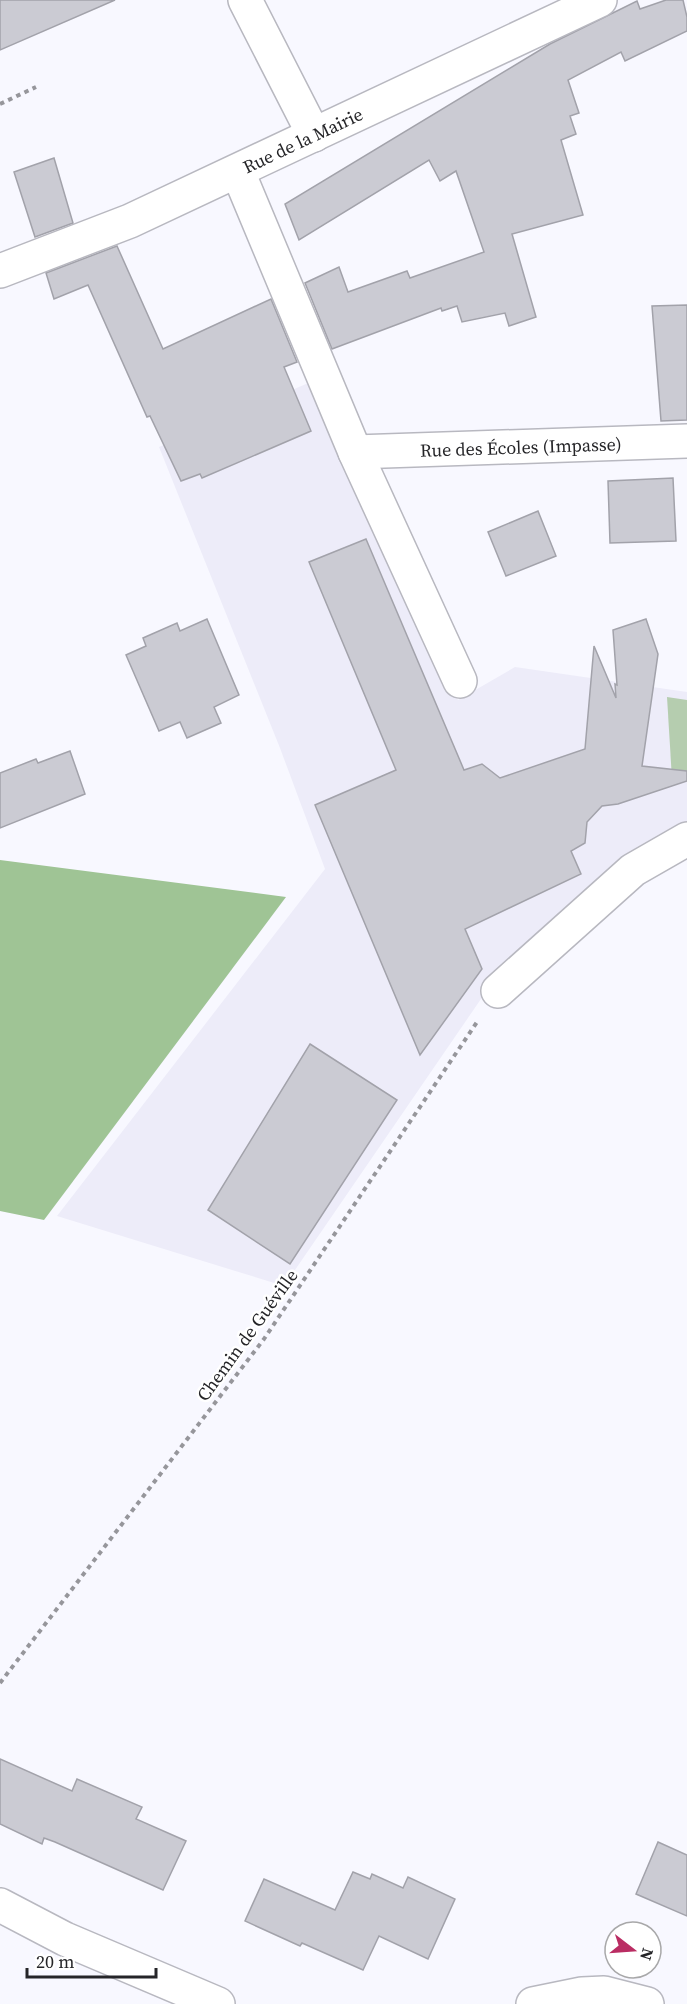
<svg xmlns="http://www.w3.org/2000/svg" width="687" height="2004" viewBox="0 0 687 2004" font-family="'Source Serif 4',serif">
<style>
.built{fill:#edecf9}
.green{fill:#b5cdaf}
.forest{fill:#9fc495}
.building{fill:#cbcbd3;stroke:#a2a2aa;stroke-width:1.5}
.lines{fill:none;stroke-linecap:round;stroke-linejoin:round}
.minor-casing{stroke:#b8b8c0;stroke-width:36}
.tertiary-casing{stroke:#b8b8c0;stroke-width:36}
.path{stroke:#96969b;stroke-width:4;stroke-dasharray:4.5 4.5;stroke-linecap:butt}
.minor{stroke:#fff;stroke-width:33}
.tertiary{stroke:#fff;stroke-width:33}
.labels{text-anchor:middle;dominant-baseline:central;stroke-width:5;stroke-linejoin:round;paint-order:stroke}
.street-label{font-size:18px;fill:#252528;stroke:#fff}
</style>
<rect width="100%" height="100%" fill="#f8f8ff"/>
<path class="built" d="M 313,381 L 458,700 L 515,667 L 687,692 L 687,821 L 624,858 L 494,980 L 284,1286 L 57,1216 L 325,869 L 280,748 L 159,447 Z"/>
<path class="green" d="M 667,697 L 687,700 L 687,775 L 672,779 Z"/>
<path class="forest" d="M 0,860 L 286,897 L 44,1220 L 0,1211 Z"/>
<g class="building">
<path d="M 0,0 L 115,0 L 0,50 Z"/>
<path d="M 666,0 L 683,0 L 687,17 L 687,31 L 625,61 L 621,52 L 568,80 L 579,113 L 570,116 L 576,134 L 561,140 L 583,215 L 512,234 L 536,317 L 509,326 L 505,313 L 462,322 L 457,306 L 442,311 L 441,308 L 332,349 L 305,283 L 339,267 L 348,292 L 407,271 L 410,278 L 484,252 L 456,171 L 440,181 L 429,160 L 299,240 L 285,204 L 550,44 L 637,1 L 640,9 Z"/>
<path d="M 54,158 L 73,223 L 35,237 L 14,172 Z"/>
<path d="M 117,246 L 163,349 L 271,299 L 297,362 L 284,367 L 311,431 L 202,478 L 200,474 L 181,481 L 150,416 L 147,417 L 88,285 L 54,299 L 46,273 Z"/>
<path d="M 687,305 L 687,420 L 661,421 L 652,306 Z"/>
<path d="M 673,478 L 676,541 L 610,543 L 608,481 Z"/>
<path d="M 538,511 L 556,556 L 506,576 L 488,532 Z"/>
<path d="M 366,539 L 464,770 L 482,764 L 500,778 L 585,749 L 594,646 L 616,698 L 615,684 L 617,685 L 613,630 L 646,619 L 658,654 L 642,766 L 687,771 L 687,781 L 618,804 L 602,806 L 587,822 L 585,843 L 571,851 L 581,874 L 465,929 L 482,969 L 420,1055 L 315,805 L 396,770 L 309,562 Z"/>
<path d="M 207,619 L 239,695 L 214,707 L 221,723 L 187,738 L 180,722 L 159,731 L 126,655 L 146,646 L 143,638 L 177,623 L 180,631 Z"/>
<path d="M 70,751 L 85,794 L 0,828 L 0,773 L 36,759 L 38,763 Z"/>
<path d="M 310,1044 L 397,1100 L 290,1264 L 208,1210 Z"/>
<path d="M 0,1759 L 72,1791 L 77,1779 L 142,1807 L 136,1819 L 186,1841 L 163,1890 L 55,1842 L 44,1838 L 42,1844 L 0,1824 Z"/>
<path d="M 658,1842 L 687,1855 L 687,1916 L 636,1894 Z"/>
<path d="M 353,1872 L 370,1879 L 372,1874 L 403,1888 L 408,1877 L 455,1899 L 428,1959 L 379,1936 L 363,1970 L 302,1943 L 300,1946 L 245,1921 L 264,1879 L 335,1910 Z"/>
</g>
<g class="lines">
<defs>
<g id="minor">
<path d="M 245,0 L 314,135"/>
<path d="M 238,172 L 355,452 L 460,681"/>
<path id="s1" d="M 355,452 L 687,441"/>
<path d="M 498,991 L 633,870 L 687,839"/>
<path d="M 0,1905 L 65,1939 L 218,2004"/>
<path d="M 533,2004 L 582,1994 L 604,1993 L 647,2004"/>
</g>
<g id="tertiary">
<path id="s2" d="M 0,271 L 130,221 L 600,0"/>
</g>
</defs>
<use href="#minor" class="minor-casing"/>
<use href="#tertiary" class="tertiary-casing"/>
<g class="path">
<path d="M 0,104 L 36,87"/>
<path d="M 0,1683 L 264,1339 L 477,1022"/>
</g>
<use href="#minor" class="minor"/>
<use href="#tertiary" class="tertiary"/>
</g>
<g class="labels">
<g class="street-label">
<text stroke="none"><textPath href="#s2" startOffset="330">Rue de la Mairie</textPath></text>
<text stroke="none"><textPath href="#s1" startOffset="166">Rue des Écoles (Impasse)</textPath></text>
<text transform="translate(247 1335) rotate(-54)">Chemin de Guéville</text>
</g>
</g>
<g transform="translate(633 1950) rotate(107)"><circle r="28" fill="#ffffff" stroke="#a8a8a9" stroke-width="1.5"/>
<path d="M0-4.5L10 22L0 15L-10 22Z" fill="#ba2d63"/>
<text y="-9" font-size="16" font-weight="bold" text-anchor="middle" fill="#252528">N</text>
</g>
<path d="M27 1968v9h129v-9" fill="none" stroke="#252528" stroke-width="3"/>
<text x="36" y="1968" font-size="18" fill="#252528" stroke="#ffffff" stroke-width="4.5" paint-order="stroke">20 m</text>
</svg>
